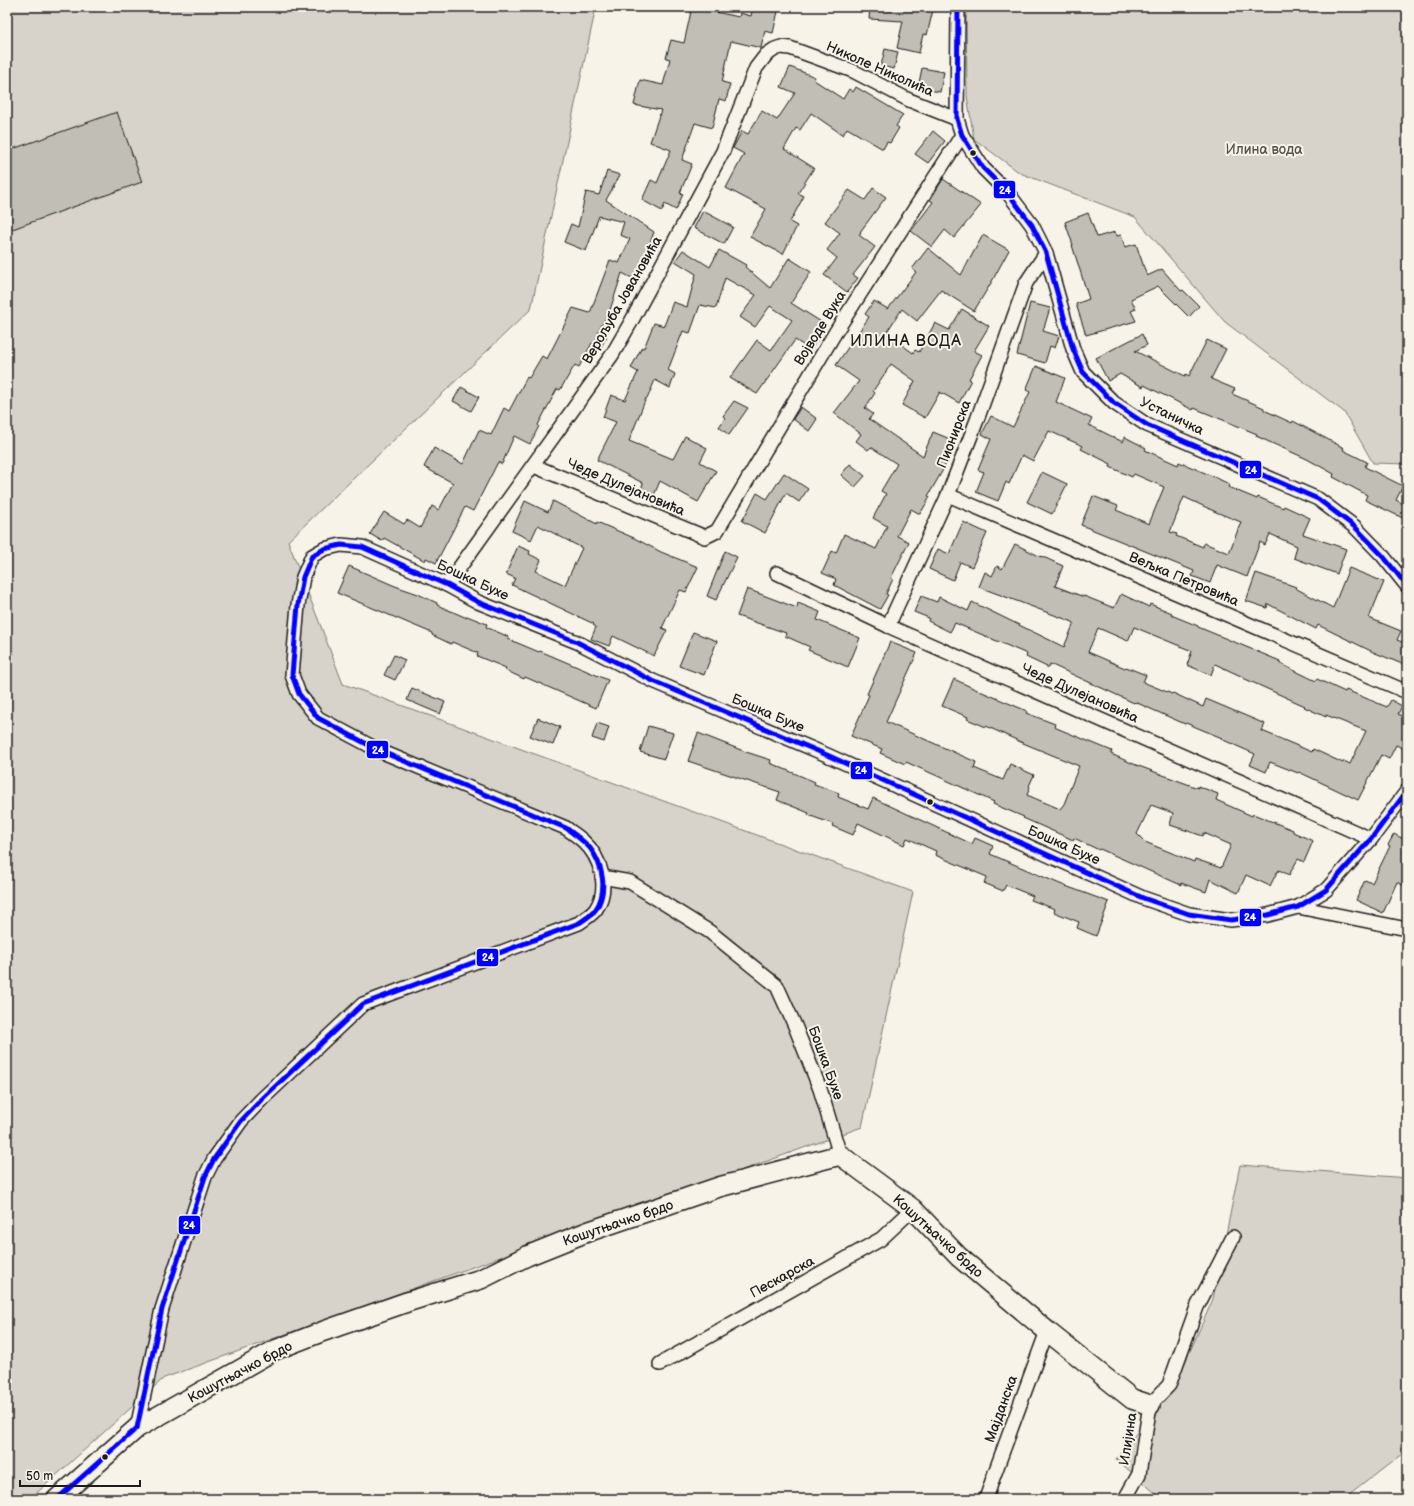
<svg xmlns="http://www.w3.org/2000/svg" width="1414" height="1506" viewBox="0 0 1414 1506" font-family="'Balsamiq Sans',sans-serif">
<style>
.green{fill:#d7d3cb;stroke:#7a7874}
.building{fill:#c0beb5;stroke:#1c1c1c;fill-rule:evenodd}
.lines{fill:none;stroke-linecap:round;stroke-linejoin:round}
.street-casing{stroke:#1c1c1c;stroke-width:16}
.secondary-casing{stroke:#1c1c1c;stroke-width:22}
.street{stroke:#f7f3e8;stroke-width:13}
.secondary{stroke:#f7f3e8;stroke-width:19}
.bus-1-casing{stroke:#f7f3e8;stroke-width:8}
.bus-1{stroke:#00f;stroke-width:5}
.bus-dot{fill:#1c1c1c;stroke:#f7f3e8;stroke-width:1.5}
.labels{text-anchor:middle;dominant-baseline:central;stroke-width:4;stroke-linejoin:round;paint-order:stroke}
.street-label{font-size:14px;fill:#1c1c1c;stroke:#f7f3e8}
.park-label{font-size:14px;fill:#545351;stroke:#f7f3e8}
.quarter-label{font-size:16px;letter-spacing:1px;fill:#1c1c1c;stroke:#f7f3e8}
.line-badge{stroke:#f7f3e8;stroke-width:1.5}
.badge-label{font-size:11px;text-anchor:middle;font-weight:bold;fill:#fff}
</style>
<rect width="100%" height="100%" fill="#f7f3e8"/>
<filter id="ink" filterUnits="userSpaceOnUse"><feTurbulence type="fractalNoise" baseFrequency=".025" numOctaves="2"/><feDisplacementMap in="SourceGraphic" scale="8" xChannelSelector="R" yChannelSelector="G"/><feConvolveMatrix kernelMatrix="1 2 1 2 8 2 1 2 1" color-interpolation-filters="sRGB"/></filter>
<g filter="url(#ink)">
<g class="green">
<path d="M 7,7 L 596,7 L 531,309 L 288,541 L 343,684 L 913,892 L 862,1127 L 164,1378 L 30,1499 L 7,1499 Z"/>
<path d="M 966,7 L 1407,7 L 1407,464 L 1373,463 L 1344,412 L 1225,322 L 1135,217 L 1020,173 L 974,139 L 967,96 Z"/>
<path d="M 1240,1165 L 1407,1178 L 1407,1450 L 1344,1499 L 1162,1499 L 1116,1459 L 1156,1408 L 1172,1392 L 1213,1299 Z"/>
</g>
<g class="building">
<path d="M 692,7 L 739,17 L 740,13 L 751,16 L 753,7 L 779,7 L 773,33 L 765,31 L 761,48 L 731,41 L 722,82 L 730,84 L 726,101 L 719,99 L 712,128 L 695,123 L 682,160 L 692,164 L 680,193 L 683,194 L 676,210 L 665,204 L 662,211 L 642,200 L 651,180 L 657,183 L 671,150 L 650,142 L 661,110 L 634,105 L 640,80 L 663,85 L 670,59 L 666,58 L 671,40 L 684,43 Z"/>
<path d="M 870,7 L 918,7 L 933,10 L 927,35 L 923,34 L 919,53 L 897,48 L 903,21 L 869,19 Z"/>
<path d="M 885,49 L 898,52 L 894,69 L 881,66 Z"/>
<path d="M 790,67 L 815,77 L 814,80 L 843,99 L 849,89 L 853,92 L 856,87 L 903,115 L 896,126 L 899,128 L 890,143 L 887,142 L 883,149 L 847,128 L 843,135 L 811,113 L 800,130 L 796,128 L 784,149 L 814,168 L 798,193 L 804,196 L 790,222 L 797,226 L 783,254 L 750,237 L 766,209 L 726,188 L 744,154 L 733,148 L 742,131 L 748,134 L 762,111 L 777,120 L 795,93 L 781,87 Z"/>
<path d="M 922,68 L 944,72 L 940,92 L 918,88 Z"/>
<path d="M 117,112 L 142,182 L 7,231 L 7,151 Z"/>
<path d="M 933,131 L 945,141 L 928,163 L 915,154 Z"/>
<path d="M 607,171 L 620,175 L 606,200 L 654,232 L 647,251 L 651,253 L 638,281 L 622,273 L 610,310 L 598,332 L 607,336 L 601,347 L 592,343 L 579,367 L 575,365 L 560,390 L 557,389 L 538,425 L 539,426 L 530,444 L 514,436 L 502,464 L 498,462 L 473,511 L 465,507 L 436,563 L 426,558 L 425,561 L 384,538 L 382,541 L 370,534 L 384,512 L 404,524 L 407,520 L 420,528 L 432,506 L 439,510 L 453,483 L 424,467 L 434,448 L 463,464 L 479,430 L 491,435 L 504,408 L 509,411 L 527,377 L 529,378 L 542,356 L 547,359 L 573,308 L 590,313 L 610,260 L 619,263 L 630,239 L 620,235 L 624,222 L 599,216 L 586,251 L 564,242 L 571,224 L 578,227 L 586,192 L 599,195 Z"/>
<path d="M 943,179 L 981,205 L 954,238 L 945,230 L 932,247 L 911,231 L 933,202 L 930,200 Z"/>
<path d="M 873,188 L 886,197 L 860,232 L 861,232 L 859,235 L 875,247 L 853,275 L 858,278 L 847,292 L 824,275 L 837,258 L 827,250 L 840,233 L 825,222 L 849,190 L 865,200 Z"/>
<path d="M 703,211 L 733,227 L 724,244 L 694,228 Z"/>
<path d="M 1088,213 L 1097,237 L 1115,232 L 1117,236 L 1121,235 L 1125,247 L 1136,244 L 1147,276 L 1162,269 L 1181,291 L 1183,290 L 1199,306 L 1189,317 L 1158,286 L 1131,299 L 1136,309 L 1131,311 L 1136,321 L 1086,335 L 1076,304 L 1089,299 L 1072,245 L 1073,245 L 1065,222 Z"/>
<path d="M 983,235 L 1009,250 L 991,283 L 974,311 L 941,290 L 917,321 L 902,309 L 886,333 L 913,353 L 915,350 L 919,352 L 935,323 L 949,330 L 962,309 L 989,326 L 974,351 L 982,355 L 969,379 L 971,380 L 959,403 L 940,392 L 925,418 L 902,405 L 915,381 L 891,364 L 873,391 L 875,393 L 865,408 L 873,414 L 869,419 L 923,456 L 933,432 L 955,441 L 944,468 L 928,496 L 930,497 L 920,514 L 911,509 L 897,536 L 909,542 L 891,578 L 893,579 L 886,594 L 888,595 L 880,609 L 834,585 L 836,579 L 822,573 L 832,551 L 836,553 L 844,534 L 876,549 L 887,526 L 873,518 L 886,494 L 881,491 L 897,464 L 871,447 L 868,450 L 856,441 L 861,434 L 834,413 L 859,381 L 836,365 L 869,317 L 865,314 L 874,301 L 888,309 L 916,272 L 912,269 L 928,248 L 961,275 Z"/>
<path d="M 683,250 L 710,267 L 719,250 L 746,265 L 745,267 L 770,288 L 789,258 L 811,272 L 791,303 L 826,325 L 811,350 L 795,340 L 757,394 L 730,378 L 757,340 L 771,350 L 792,320 L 770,306 L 755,327 L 740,317 L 756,295 L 725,278 L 716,308 L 700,305 L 690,333 L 683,331 L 668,370 L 675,374 L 670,388 L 655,380 L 647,399 L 646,398 L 629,441 L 673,459 L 685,436 L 707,448 L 700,462 L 716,471 L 698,502 L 660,481 L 654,495 L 641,490 L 643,483 L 597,460 L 616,422 L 603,417 L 611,395 L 625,400 L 638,372 L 631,368 L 642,347 L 644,348 L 654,323 L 664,326 L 673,302 L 687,307 L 696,274 L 675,261 Z"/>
<path d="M 1030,303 L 1050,308 L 1043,331 L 1059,336 L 1055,348 L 1050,346 L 1045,363 L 1017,355 Z"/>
<path d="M 1142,334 L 1147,345 L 1135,351 L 1185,376 L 1186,374 L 1189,376 L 1207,340 L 1226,349 L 1211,379 L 1235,389 L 1232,394 L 1264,408 L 1264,410 L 1292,423 L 1293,421 L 1344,448 L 1343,450 L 1367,462 L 1365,467 L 1403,486 L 1396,500 L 1407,506 L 1407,520 L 1365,500 L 1367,495 L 1333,477 L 1334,474 L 1307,459 L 1256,436 L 1257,434 L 1194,408 L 1193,410 L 1144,385 L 1143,387 L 1120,374 L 1108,381 L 1096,358 Z"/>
<path d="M 1036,366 L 1065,378 L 1056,402 L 1092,419 L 1089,425 L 1123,442 L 1125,437 L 1146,448 L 1145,450 L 1178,465 L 1179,462 L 1210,475 L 1229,484 L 1228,487 L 1257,499 L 1258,497 L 1283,508 L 1284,506 L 1310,518 L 1303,534 L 1346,549 L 1337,574 L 1294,558 L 1297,546 L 1270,534 L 1265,545 L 1260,542 L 1247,577 L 1217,565 L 1210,583 L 1192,576 L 1194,571 L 1081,525 L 1093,496 L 1118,506 L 1116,510 L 1149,524 L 1164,487 L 1134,474 L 1132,477 L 1110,467 L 1111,464 L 1081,449 L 1083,446 L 1049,431 L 1033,461 L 1022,455 L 1009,484 L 1006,482 L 998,501 L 976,492 L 984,472 L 978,470 L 991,439 L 982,434 L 991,416 L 1013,427 L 1030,392 L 1026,390 ZM 1184,497 L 1216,512 L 1241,522 L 1229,553 L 1204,543 L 1203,547 L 1176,536 L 1177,534 L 1170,532 Z"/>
<path d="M 461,387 L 479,397 L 471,411 L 453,401 Z"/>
<path d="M 734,401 L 748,408 L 729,435 L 719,427 L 725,418 L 723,416 Z"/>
<path d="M 801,407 L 817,419 L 809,431 L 793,419 Z"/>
<path d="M 850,464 L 865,476 L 855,487 L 841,475 Z"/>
<path d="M 1042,472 L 1067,484 L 1052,514 L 1027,502 Z"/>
<path d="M 784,473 L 808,489 L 799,502 L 786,493 L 765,533 L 742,521 L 757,493 L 767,499 Z"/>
<path d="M 525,501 L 548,512 L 553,501 L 597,524 L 597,522 L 634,538 L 661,552 L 698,567 L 686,592 L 680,590 L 662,628 L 667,630 L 654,656 L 613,636 L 609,646 L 591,639 L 596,627 L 593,625 L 594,624 L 512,585 L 515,578 L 506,574 L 518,546 L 530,551 L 529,554 L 541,560 L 536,571 L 565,585 L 582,548 L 538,525 L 531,540 L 512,531 Z"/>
<path d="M 963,522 L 987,533 L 972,567 L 960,562 L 953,580 L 929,569 L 938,549 L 949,554 Z"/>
<path d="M 1015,544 L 1041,557 L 1041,556 L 1063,566 L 1055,586 L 1084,597 L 1084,596 L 1114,608 L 1121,594 L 1149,607 L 1150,604 L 1172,613 L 1171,615 L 1198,626 L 1198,627 L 1280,661 L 1279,663 L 1316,681 L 1317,679 L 1345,692 L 1346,690 L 1387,707 L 1391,700 L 1402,706 L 1398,714 L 1407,718 L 1407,738 L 1402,748 L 1396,745 L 1389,759 L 1381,755 L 1358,800 L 1299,772 L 1298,773 L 1270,762 L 1266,772 L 1250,765 L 1255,754 L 1221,739 L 1222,738 L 1186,723 L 1185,724 L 1135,702 L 1134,703 L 1050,664 L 1049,668 L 1026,657 L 1027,654 L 955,623 L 950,632 L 928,621 L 929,618 L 914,612 L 921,596 L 937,602 L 939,597 L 968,611 L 972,602 L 1064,647 L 1074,623 L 1073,622 L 979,587 L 985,572 L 992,576 L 997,566 L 1002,569 ZM 1134,627 L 1192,651 L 1187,665 L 1211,675 L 1215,664 L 1243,677 L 1243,678 L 1305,706 L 1304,707 L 1326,717 L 1326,715 L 1366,731 L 1350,764 L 1344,761 L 1343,763 L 1313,749 L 1312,752 L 1262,731 L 1265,724 L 1206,699 L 1203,707 L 1173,693 L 1172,694 L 1143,682 L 1146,675 L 1126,667 L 1125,668 L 1088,652 L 1098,628 L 1128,641 Z"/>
<path d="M 725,551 L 737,557 L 716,600 L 707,596 Z"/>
<path d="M 349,566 L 395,586 L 418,594 L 437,603 L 437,605 L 467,618 L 467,616 L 487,624 L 486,627 L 509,637 L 508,639 L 539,652 L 540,651 L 608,680 L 596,708 L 525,677 L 524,679 L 505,670 L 506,668 L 477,656 L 478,653 L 452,642 L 451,644 L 432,635 L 432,633 L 337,593 Z"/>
<path d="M 1349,568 L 1384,582 L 1369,618 L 1401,631 L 1397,640 L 1407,644 L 1407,666 L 1373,652 L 1318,625 L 1316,629 L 1268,604 L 1267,608 L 1246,601 L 1256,573 L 1296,587 L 1295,588 L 1333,608 Z"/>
<path d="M 747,589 L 797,608 L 798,603 L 820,612 L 817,620 L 860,638 L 848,667 L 808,650 L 810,647 L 785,636 L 786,633 L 737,616 Z"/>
<path d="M 693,632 L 717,641 L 704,675 L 679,666 Z"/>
<path d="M 890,642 L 917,653 L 886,722 L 976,762 L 974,768 L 1003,780 L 1010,764 L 1034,775 L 1029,786 L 1030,787 L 1027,795 L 1060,809 L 1064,804 L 1079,766 L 1023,743 L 986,726 L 986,727 L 967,719 L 968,717 L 942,706 L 954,679 L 975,689 L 1027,711 L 1026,713 L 1055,724 L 1054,727 L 1112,751 L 1111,754 L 1136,765 L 1198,788 L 1198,786 L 1218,794 L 1216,800 L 1252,816 L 1253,814 L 1293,830 L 1293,832 L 1313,841 L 1304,862 L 1298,859 L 1289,875 L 1279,870 L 1278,872 L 1277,872 L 1270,886 L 1246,875 L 1238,893 L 1210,879 L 1206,892 L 1181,883 L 1181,885 L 1100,849 L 1099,850 L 1074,838 L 1073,840 L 1023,818 L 1024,817 L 993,804 L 994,802 L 933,774 L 906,762 L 905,764 L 880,753 L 882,749 L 851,736 L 869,695 L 867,694 ZM 1151,805 L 1173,813 L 1170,825 L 1203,836 L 1204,833 L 1231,845 L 1221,868 L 1195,859 L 1194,862 L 1145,842 L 1137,834 Z"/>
<path d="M 394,655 L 405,660 L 395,680 L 384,675 Z"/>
<path d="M 412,688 L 445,702 L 440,714 L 407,700 Z"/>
<path d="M 538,718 L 560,727 L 553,745 L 530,736 Z"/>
<path d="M 597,723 L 609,727 L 604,742 L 592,738 Z"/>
<path d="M 648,726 L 673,733 L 664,759 L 640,752 Z"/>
<path d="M 698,733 L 746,752 L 771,760 L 770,763 L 815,782 L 814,784 L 839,793 L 838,797 L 868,809 L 873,798 L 972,844 L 975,838 L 993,846 L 990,854 L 1060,884 L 1109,902 L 1096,936 L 1077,928 L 1079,922 L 1054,912 L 1055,909 L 1031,900 L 1033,896 L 1006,885 L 1003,891 L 984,883 L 987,877 L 935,855 L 936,851 L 907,838 L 904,845 L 858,823 L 853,835 L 832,826 L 833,824 L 808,815 L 809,813 L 777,800 L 780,792 L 688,761 Z"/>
<path d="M 1394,834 L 1407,841 L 1407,887 L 1397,882 L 1383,913 L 1356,900 L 1365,880 L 1372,883 L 1390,846 L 1388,845 Z"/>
</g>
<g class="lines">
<defs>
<g id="street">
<path d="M 958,7 L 957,119 L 962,135 L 983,168 L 1008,193 L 1032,225 L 1046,253 L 1073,349 L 1083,372 L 1114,403 L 1147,425 L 1318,499 L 1355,527 L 1383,556 L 1407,586"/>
<path d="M 534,466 L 705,537 L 717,531 L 835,333 L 962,135"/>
<path d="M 948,495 L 1407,692"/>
<path d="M 777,573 L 888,626 L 1371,839"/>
<path d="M 447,585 L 612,355 L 631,322 L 723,151 L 756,68 L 766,55 L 775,49 L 781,47 L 790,48 L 853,71 L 909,100 L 957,119"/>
<path d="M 888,626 L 948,495 L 977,420 L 1026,283 L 1046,253"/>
<path d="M 602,877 L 630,882 L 710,932 L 777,986 L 795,1026 L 820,1089 L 840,1155"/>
<path d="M 1298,907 L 1407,929"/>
<path d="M 660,1364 L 881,1239 L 913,1209"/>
<path d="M 137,1428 L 162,1309 L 205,1177 L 214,1159 L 241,1121 L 262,1099 L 363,1004 L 579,923 C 584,919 592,915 596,909 C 610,888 601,857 583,841 C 578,836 571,832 566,828 L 380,751 L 318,718 L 299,694 L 292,675 L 298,605 L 303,577 L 312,556 L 324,549 L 341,545 L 362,547 L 447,585 L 478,602 L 577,642 L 653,681 L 827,755 L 1143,898 L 1189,914 L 1231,920 L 1268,915 L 1298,907 L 1326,890 L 1371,839 L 1407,791"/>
<path d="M 986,1499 L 993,1478 L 1047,1331"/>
<path d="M 1125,1499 L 1139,1474 L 1150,1405 L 1169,1385 L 1197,1307 L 1233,1237"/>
</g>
<path id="secondary" d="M 57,1499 L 137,1428 L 275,1350 L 324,1331 L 407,1302 L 481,1279 L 527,1256 L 587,1232 L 719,1187 L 840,1155 L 913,1209 L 959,1257 L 1047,1331 L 1132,1399 L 1150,1405"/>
</defs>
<use href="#street" class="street-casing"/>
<use href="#secondary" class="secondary-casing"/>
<use href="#street" class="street"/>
<use href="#secondary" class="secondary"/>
<defs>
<g id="bus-1">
<path d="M 958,7 L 957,119 L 962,135 L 983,168 L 1008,193 L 1032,225 L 1046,253 L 1073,349 L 1083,372 L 1114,403 L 1147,425 L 1318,499 L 1355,527 L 1383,556 L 1407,586"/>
<path d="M 137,1428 L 162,1309 L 205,1177 L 214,1159 L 241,1121 L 262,1099 L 363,1004 L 579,923 C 585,919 592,915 596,909 C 608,891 603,865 590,848 C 583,840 574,834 566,828 L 380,751 L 318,718 L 299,694 L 292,675 L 298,605 L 303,577 L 312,556 L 324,549 L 341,545 L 362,547 L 447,585 L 478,602 L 577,642 L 653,681 L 827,755 L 1143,898 L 1189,914 L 1231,920 L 1268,915 L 1298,907 L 1326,890 L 1371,839 L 1407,791"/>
<path d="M 57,1499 L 137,1428"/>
</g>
</defs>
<use href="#bus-1" class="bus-1-casing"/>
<use href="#bus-1" class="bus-1"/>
</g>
</g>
<g class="bus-dot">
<circle cx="973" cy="153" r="3.5"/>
<circle cx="930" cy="802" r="3.5"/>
<circle cx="105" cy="1457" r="3.5"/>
</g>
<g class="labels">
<g class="street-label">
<text transform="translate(880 69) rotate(24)">Николе Николића</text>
<text transform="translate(622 300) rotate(-60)">Верољуба Јовановића</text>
<text transform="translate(820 328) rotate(-58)">Војводе Вука</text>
<text transform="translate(1172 416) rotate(26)">Устаничка</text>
<text transform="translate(954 434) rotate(-69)">Пионирска</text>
<text transform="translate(626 487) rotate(23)">Чеде Дулејановића</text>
<text transform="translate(1184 579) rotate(23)">Вељка Петровића</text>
<text transform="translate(473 580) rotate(25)">Бошка Бухе</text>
<text transform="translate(1080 693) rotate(24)">Чеде Дулејановића</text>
<text transform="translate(768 713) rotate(23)">Бошка Бухе</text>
<text transform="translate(1064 845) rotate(24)">Бошка Бухе</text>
<text transform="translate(826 1063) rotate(70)">Бошка Бухе</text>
<text transform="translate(618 1223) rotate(-19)">Кошутњачко брдо</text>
<text transform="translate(938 1236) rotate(42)">Кошутњачко брдо</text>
<text transform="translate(782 1277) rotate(-29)">Пескарска</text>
<text transform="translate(240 1372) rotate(-28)">Кошутњачко брдо</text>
<text transform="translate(1001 1409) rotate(-70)">Мајданска</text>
<text transform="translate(1128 1439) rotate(-81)">Илијина</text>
</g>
<g class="park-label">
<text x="1264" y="149">Илина вода</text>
</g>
<g class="quarter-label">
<text x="906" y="341">ИЛИНА ВОДА</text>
</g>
</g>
<g class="line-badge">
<rect x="993" y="180" width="23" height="19" rx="4" fill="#00f"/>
<rect x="1239" y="460" width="23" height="19" rx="4" fill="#00f"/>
<rect x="366" y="740" width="23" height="19" rx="4" fill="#00f"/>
<rect x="850" y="761" width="23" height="19" rx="4" fill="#00f"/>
<rect x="1239" y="908" width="23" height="19" rx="4" fill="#00f"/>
<rect x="476" y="948" width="23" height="19" rx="4" fill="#00f"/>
<rect x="178" y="1215" width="23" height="20" rx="4" fill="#00f"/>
</g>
<g class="badge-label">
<text x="1005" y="194">24</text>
<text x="1251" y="474">24</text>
<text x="378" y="754">24</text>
<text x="861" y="774">24</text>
<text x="1250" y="921">24</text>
<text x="488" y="961">24</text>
<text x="189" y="1229">24</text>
</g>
<rect width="1414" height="1506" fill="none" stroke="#f7f3e8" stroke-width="24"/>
<rect x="12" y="12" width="1390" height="1482" fill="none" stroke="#1c1c1c" stroke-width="1.5" filter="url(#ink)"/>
<path d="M20 1480v6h120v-6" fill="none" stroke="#1c1c1c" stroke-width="2"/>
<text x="26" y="1480" font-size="12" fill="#1c1c1c" stroke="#f7f3e8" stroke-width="3" paint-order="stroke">50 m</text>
</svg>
